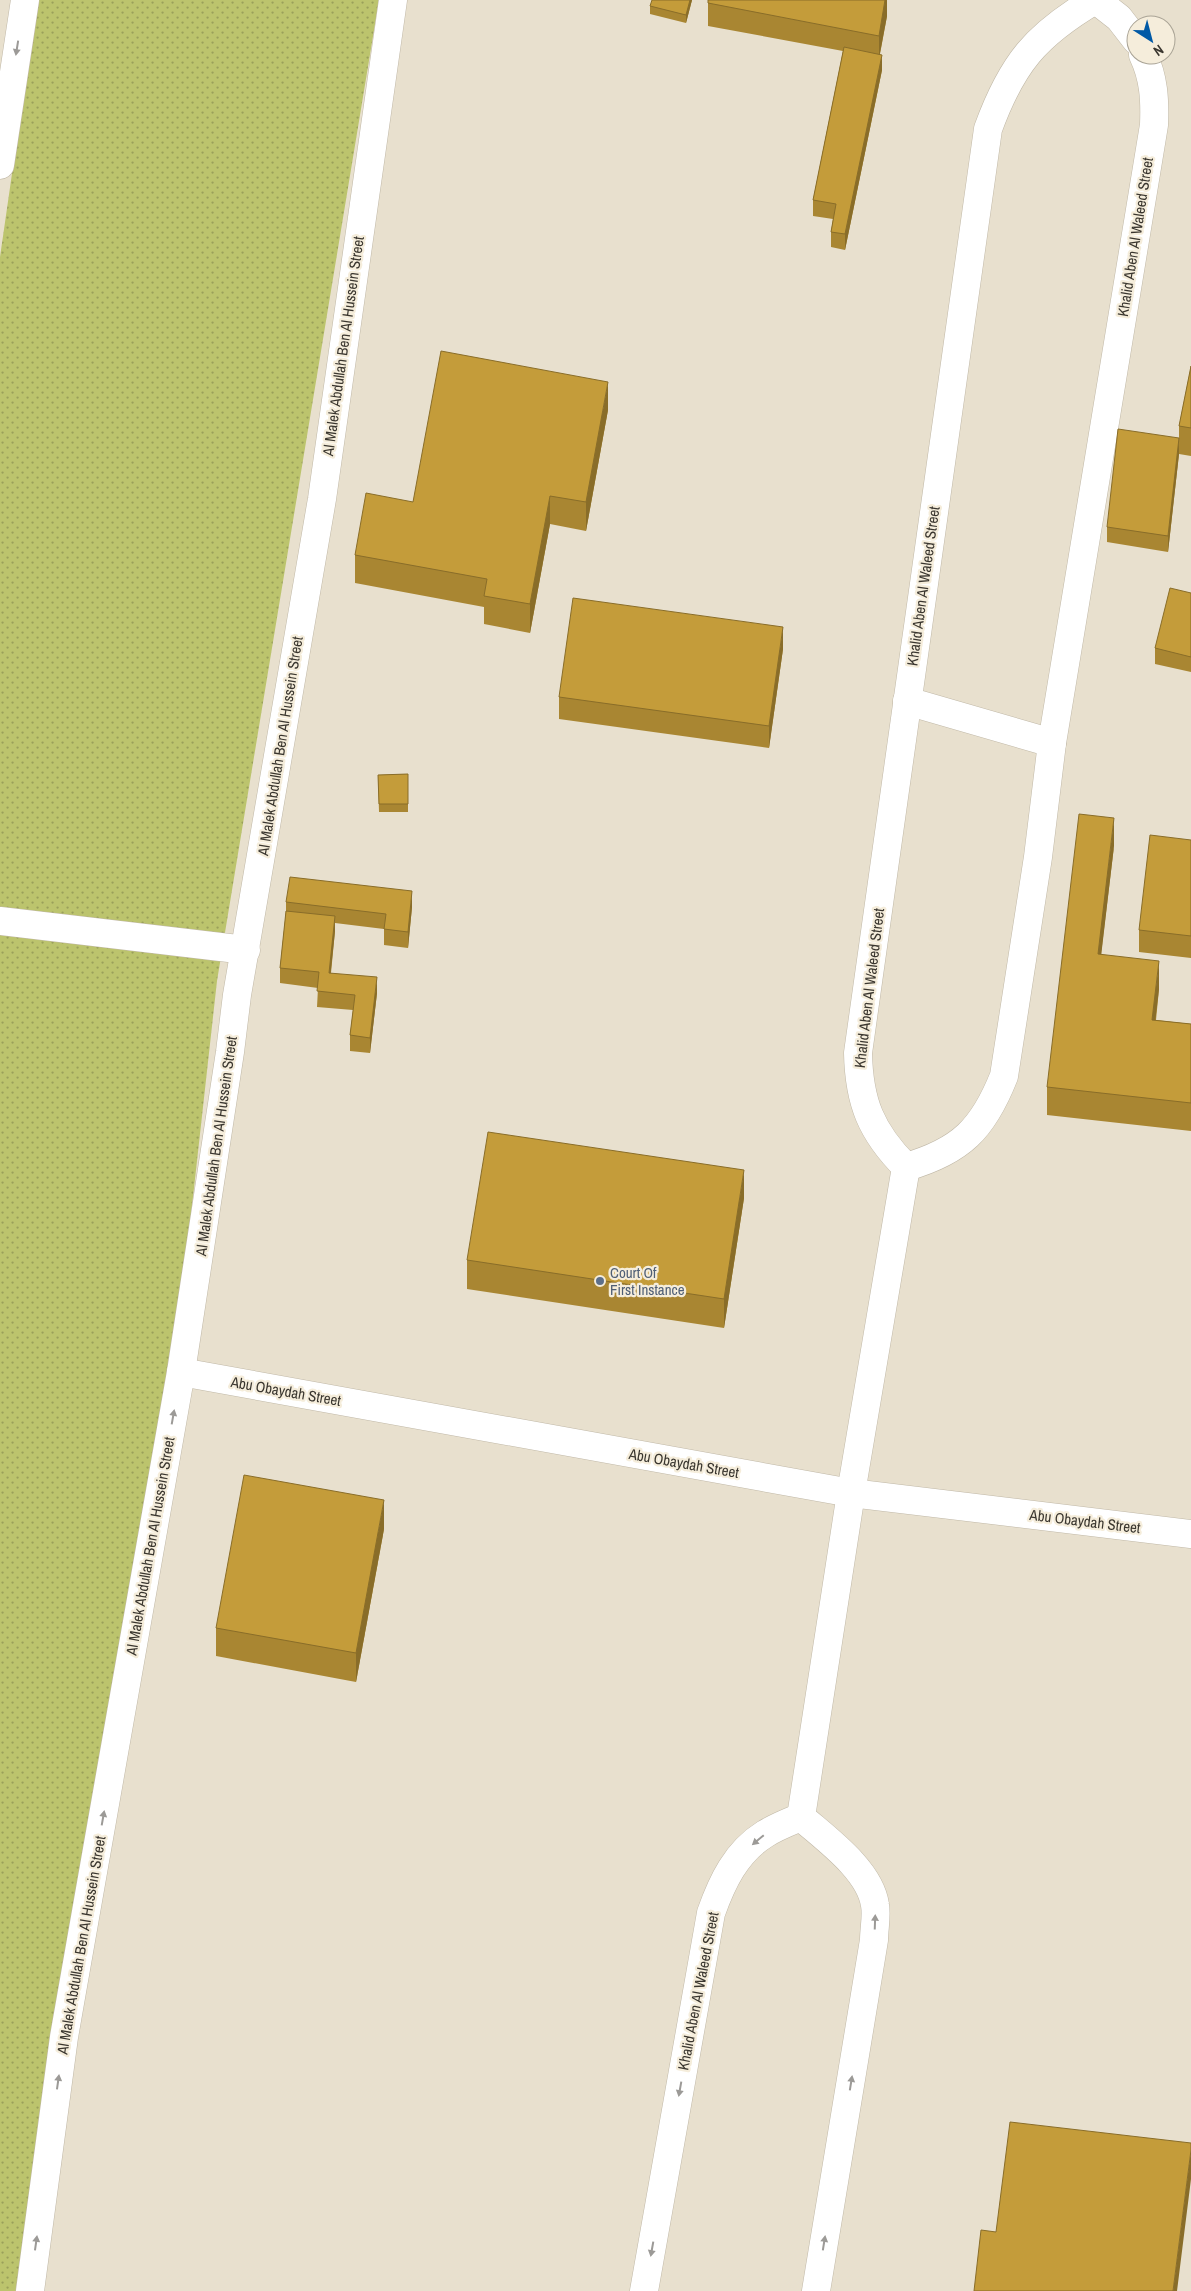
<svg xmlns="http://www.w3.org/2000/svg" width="1191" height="2291" viewBox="0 0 1191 2291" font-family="'Archivo Narrow',sans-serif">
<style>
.park{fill:url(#park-dots)}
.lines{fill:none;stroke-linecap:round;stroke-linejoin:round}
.secondary-casing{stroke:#c0b8a7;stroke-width:29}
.secondary{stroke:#fff;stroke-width:28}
.wall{fill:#a98632}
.shaded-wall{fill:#896d29}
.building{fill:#c49c3a;stroke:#896d29}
.oneway{fill:#9c9a97}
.service-dot{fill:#5c6f8a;stroke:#f5eddb;stroke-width:2}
.labels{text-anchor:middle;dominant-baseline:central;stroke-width:4.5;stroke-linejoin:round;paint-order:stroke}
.street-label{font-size:15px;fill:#3a362f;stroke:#f5eddb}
.service-label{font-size:15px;fill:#4e5e75;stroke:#f5eddb;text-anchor:start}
</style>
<defs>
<pattern id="park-dots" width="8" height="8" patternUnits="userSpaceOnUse" patternTransform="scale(1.25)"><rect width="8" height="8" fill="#bcc46d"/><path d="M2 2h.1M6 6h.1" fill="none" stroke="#9aa05a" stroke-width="1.8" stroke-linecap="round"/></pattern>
</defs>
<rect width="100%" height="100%" fill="#e8e0ce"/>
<path class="park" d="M 37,0 L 379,0 L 217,981 L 172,1386 L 33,2291 L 0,2291 L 0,257 Z"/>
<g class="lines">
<defs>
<g id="secondary">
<path d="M 1096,0 L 1119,18 L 1136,40"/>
<path d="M 0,165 L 25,0"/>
<path d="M 907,701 L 1052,743"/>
<path d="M 0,921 L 246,950"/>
<path d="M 906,1167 C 871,1132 859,1102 858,1053 L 988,129 C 1012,63 1036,35 1095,0"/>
<path d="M 906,1167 C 961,1151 983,1129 1004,1076 L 1038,857 L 1052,743 L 1154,125 C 1155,100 1154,78 1143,55"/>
<path d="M 181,1372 L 851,1493 L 1191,1534"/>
<path d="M 801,1817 L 851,1493 L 906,1167"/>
<path d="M 801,1817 C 826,1839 870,1870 875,1905 C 877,1916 874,1929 874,1940 L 816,2291"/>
<path d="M 30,2291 L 64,2037 L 181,1372 L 230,1052 L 237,995 L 322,499 L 393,0"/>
<path d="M 644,2291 L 711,1913 C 722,1882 736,1852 765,1834 C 776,1827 789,1822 801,1817"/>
</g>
</defs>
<use href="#secondary" class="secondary-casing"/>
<use href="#secondary" class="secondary"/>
</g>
<g class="wall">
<path d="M 692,0 L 686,23 L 650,14 L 650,6 Z"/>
<path d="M 887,0 L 887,16 L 880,54 L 882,70 L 845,250 L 831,247 L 831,232 L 833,219 L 813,216 L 813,200 L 843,51 L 708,26 L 708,3 Z"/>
<path d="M 1191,366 L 1191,456 L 1179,454 L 1168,552 L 1107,542 L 1107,527 L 1179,438 L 1179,426 Z"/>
<path d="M 608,410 L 586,531 L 550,524 L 530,633 L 484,624 L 484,607 L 355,583 L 355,555 L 413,502 Z"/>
<path d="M 1191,593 L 1191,672 L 1155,664 L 1155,648 Z"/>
<path d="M 783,649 L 769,748 L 559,719 L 559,697 Z"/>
<path d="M 408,774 L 408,812 L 379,812 L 378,775 Z"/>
<path d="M 1191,840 L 1191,958 L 1139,952 L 1139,930 Z"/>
<path d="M 1114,846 L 1101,954 L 1159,989 L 1156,1020 L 1191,1024 L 1191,1131 L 1047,1115 L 1047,1087 Z"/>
<path d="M 286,902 L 412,907 L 408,948 L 384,945 L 384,929 L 335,923 L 335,931 L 331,973 L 377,993 L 370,1053 L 350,1051 L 350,1035 L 353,1010 L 317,1007 L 318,988 L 280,983 L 280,968 L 286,911 Z"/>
<path d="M 744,1198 L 724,1328 L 467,1289 L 467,1260 Z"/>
<path d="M 384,1529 L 356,1682 L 216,1656 L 216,1628 Z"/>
</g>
<g class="shaded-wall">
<path d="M 690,0 L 692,0 L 686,23 L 686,15 Z"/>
<path d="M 885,0 L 887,0 L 887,16 L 879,58 L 879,36 Z"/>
<path d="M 882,55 L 882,70 L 845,250 L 845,234 Z"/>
<path d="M 608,382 L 608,410 L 586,531 L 586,502 Z"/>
<path d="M 1179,438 L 1179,454 L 1168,552 L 1168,536 Z"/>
<path d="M 550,496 L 550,524 L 530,633 L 530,604 Z"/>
<path d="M 783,627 L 783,649 L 769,748 L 769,726 Z"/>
<path d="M 1114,818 L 1114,846 L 1098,982 L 1098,954 Z"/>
<path d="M 412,891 L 412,907 L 408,948 L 408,932 Z"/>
<path d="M 335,916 L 335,931 L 329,988 L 329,973 Z"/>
<path d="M 1159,961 L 1159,989 L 1152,1048 L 1152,1020 Z"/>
<path d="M 377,977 L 377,993 L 370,1053 L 370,1038 Z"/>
<path d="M 744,1170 L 744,1198 L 724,1328 L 724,1299 Z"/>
<path d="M 384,1500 L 384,1529 L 356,1682 L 356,1653 Z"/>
<path d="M 1191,2150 L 1191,2179 L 1177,2291 L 1173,2291 Z"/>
</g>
<g class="building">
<path d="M 652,0 L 690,0 L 686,15 L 650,6 Z"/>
<path d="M 708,0 L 885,0 L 879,36 L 708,3 Z"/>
<path d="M 844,47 L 882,55 L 845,234 L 831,232 L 836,204 L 813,200 Z"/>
<path d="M 441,351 L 608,382 L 586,502 L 550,496 L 530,604 L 484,596 L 487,579 L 355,555 L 366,493 L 413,502 Z"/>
<path d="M 1191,366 L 1191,428 L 1179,426 Z"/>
<path d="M 1118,429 L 1179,438 L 1168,536 L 1107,527 Z"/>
<path d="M 1170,588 L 1191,593 L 1191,657 L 1155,648 Z"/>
<path d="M 573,598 L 783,627 L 769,726 L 559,697 Z"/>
<path d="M 408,774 L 408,804 L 379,804 L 378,775 Z"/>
<path d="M 1079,814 L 1114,818 L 1098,954 L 1159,961 L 1152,1020 L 1191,1024 L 1191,1103 L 1047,1087 Z"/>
<path d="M 1150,835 L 1191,840 L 1191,936 L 1139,930 Z"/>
<path d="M 290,877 L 412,891 L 408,932 L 384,929 L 386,914 L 286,902 Z"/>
<path d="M 286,911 L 335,916 L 329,973 L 377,977 L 370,1038 L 350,1035 L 355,995 L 317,991 L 319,972 L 280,968 Z"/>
<path d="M 488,1132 L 744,1170 L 724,1299 L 467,1260 Z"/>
<path d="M 244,1475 L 384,1500 L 356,1653 L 216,1628 Z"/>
<path d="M 1010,2122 L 1191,2143 L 1191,2150 L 1173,2291 L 974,2291 L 981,2230 L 996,2232 Z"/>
</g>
<defs><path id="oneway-solid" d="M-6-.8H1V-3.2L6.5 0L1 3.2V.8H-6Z" transform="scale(1.25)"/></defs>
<g class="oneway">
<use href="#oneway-solid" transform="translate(17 48) rotate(99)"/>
<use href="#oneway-solid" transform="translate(173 1417) rotate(-80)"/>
<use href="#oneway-solid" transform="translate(103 1818) rotate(-80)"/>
<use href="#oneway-solid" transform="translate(758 1840) rotate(140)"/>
<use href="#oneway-solid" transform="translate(875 1922) rotate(-88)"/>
<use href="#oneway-solid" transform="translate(58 2082) rotate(-82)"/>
<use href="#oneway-solid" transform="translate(851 2083) rotate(-81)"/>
<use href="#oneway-solid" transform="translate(680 2089) rotate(100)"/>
<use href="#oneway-solid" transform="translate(36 2243) rotate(-82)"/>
<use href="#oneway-solid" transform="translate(824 2243) rotate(-81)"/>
<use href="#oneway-solid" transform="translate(652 2249) rotate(100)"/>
</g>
<circle class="service-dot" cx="600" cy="1281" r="5"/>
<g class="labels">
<g class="street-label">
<text transform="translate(1135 237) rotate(-81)">Khalid Aben Al Waleed Street</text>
<text transform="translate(343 346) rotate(-82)">Al Malek Abdullah Ben Al Hussein Street</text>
<text transform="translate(923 586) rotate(-82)">Khalid Aben Al Waleed Street</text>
<text transform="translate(280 746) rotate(-81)">Al Malek Abdullah Ben Al Hussein Street</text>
<text transform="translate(869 988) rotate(-83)">Khalid Aben Al Waleed Street</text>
<text transform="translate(216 1146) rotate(-82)">Al Malek Abdullah Ben Al Hussein Street</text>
<text transform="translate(286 1391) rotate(10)">Abu Obaydah Street</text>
<text transform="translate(684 1463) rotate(10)">Abu Obaydah Street</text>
<text transform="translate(1085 1521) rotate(7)">Abu Obaydah Street</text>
<text transform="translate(150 1546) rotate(-80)">Al Malek Abdullah Ben Al Hussein Street</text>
<text transform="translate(81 1945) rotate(-80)">Al Malek Abdullah Ben Al Hussein Street</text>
<text transform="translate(698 1991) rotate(-79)">Khalid Aben Al Waleed Street</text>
</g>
<g class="service-label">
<text x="610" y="1272">Court Of<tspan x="610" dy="17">First Instance</tspan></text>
</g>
</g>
<g transform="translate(1151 40) rotate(144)"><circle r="24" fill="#f5eddb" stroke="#aaa496"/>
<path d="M0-4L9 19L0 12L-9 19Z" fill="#0059a6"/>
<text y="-8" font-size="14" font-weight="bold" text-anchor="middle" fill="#3a362f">N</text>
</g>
</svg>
